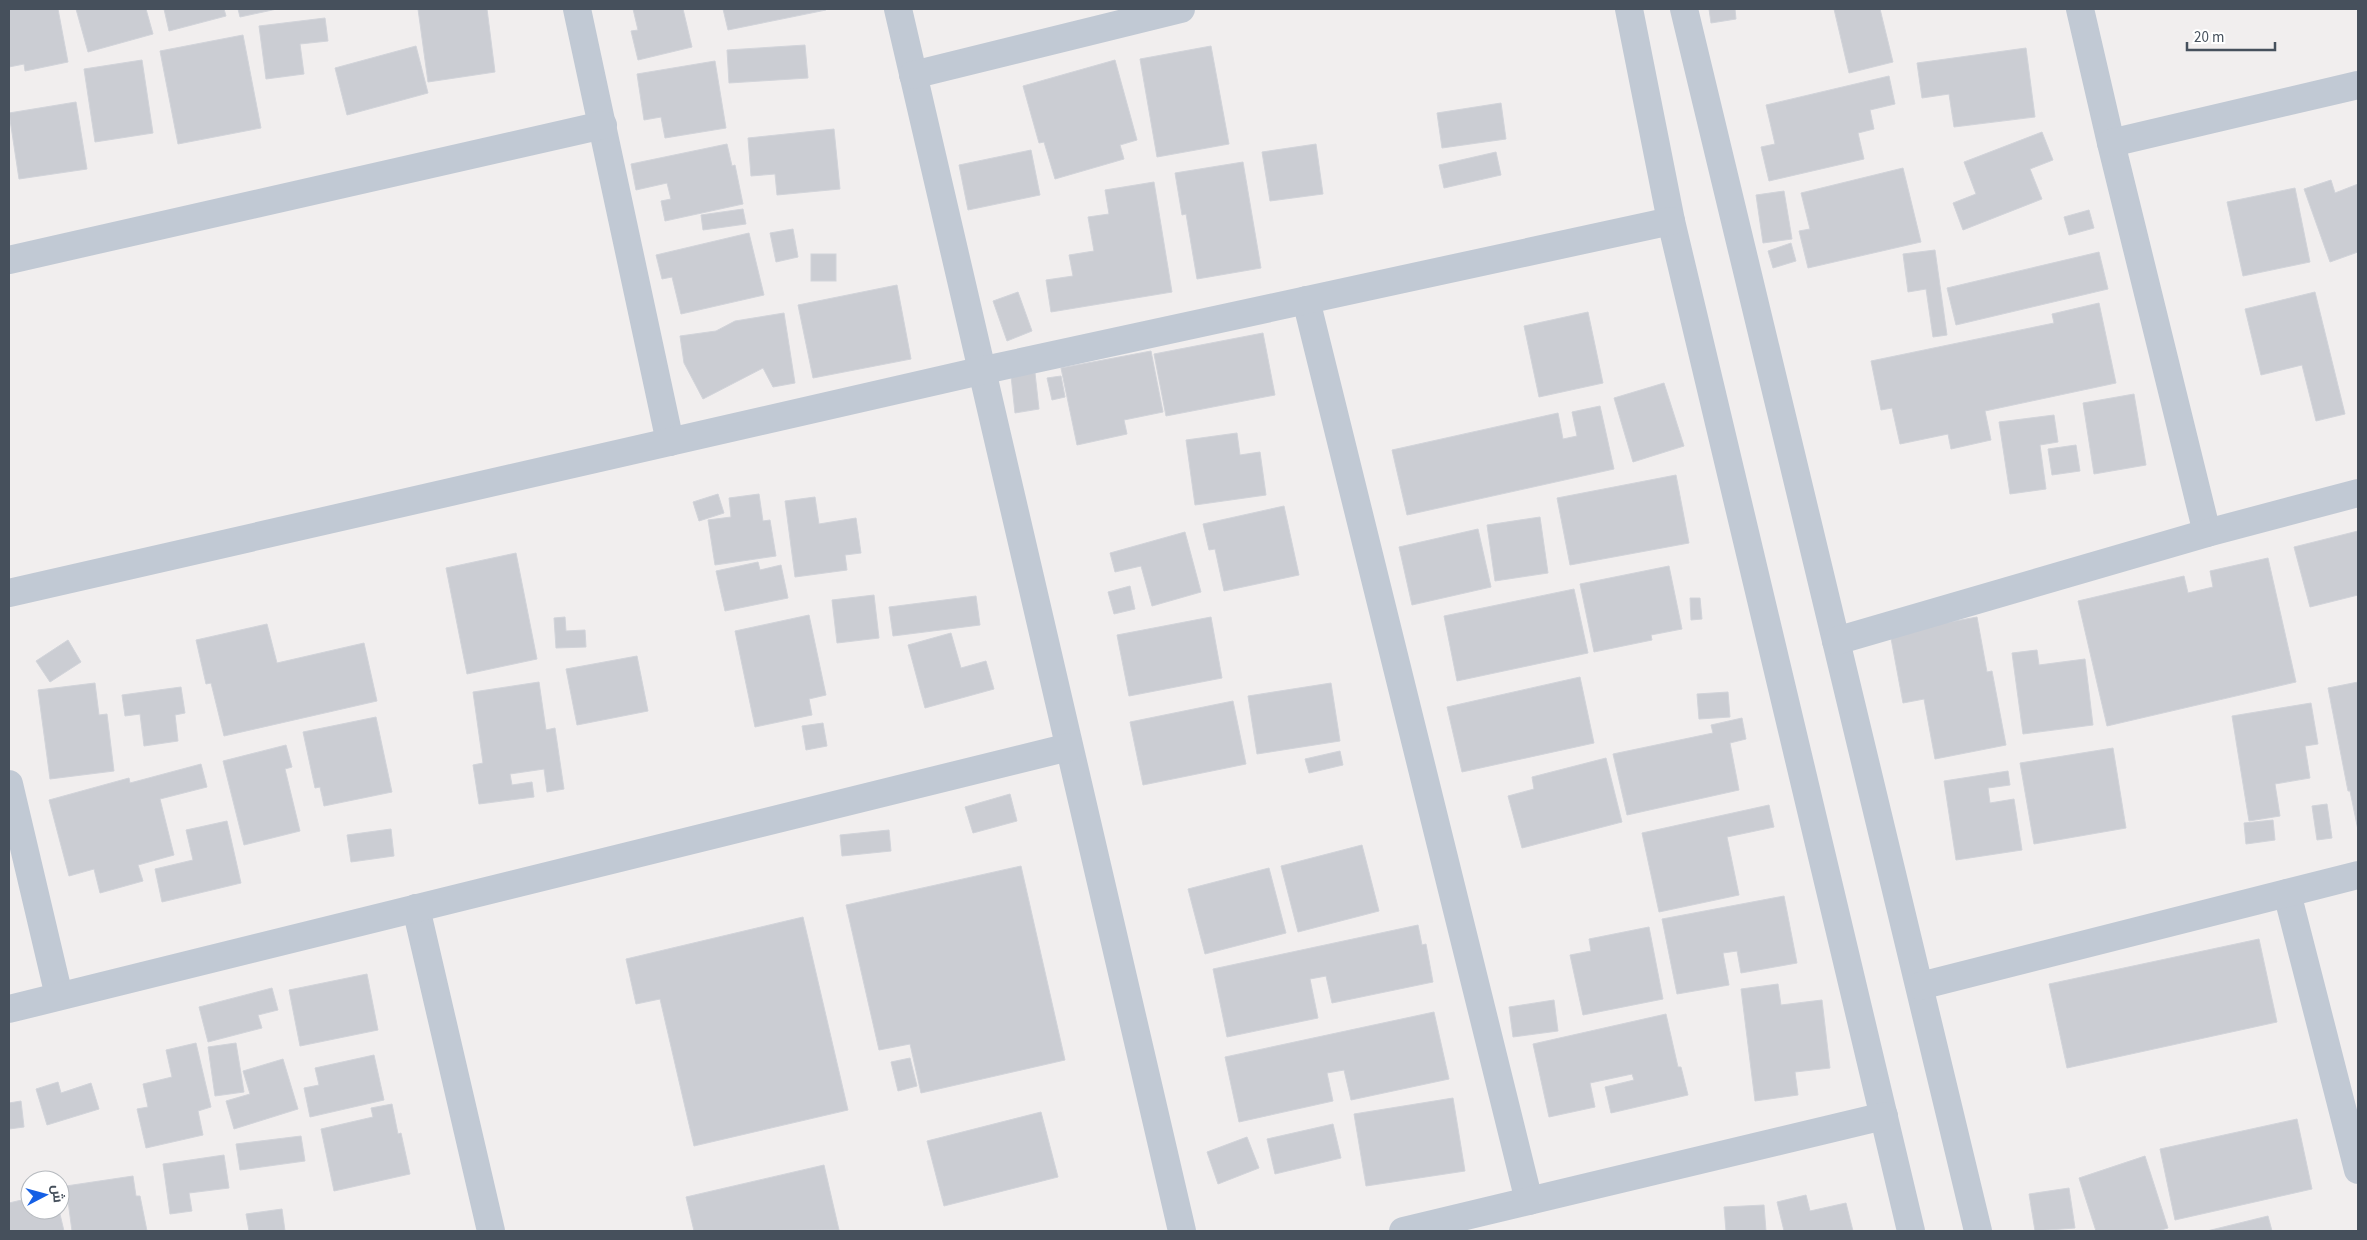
<svg xmlns="http://www.w3.org/2000/svg" width="2367" height="1240" viewBox="0 0 2367 1240" font-family="'Source Sans 3',Cairo,sans-serif">
<style>
.building{fill:#cbcdd3;stroke:#d2d4da}
.lines{fill:none;stroke-linecap:round;stroke-linejoin:round}
.minor{stroke:#c1c9d4;stroke-width:28}
</style>
<rect width="100%" height="100%" fill="#f1eeee"/>
<g class="building">
<path d="M 9,9 L 58,9 L 68,62 L 25,71 L 24,64 L 9,67 Z"/>
<path d="M 76,9 L 146,9 L 153,34 L 88,52 Z"/>
<path d="M 164,9 L 224,9 L 226,16 L 169,31 Z"/>
<path d="M 238,9 L 277,9 L 240,17 Z"/>
<path d="M 418,9 L 487,9 L 495,72 L 428,82 Z"/>
<path d="M 633,9 L 683,9 L 692,47 L 638,60 L 631,31 L 638,30 Z"/>
<path d="M 723,9 L 826,9 L 826,10 L 728,30 Z"/>
<path d="M 1709,9 L 1735,9 L 1736,19 L 1711,23 Z"/>
<path d="M 1834,9 L 1880,9 L 1893,62 L 1849,73 Z"/>
<path d="M 325,18 L 328,41 L 300,44 L 304,74 L 266,79 L 259,26 Z"/>
<path d="M 243,35 L 261,128 L 178,144 L 160,51 Z"/>
<path d="M 805,45 L 808,78 L 729,83 L 727,50 Z"/>
<path d="M 416,46 L 428,93 L 347,115 L 335,68 Z"/>
<path d="M 1211,46 L 1229,144 L 1157,157 L 1140,59 Z"/>
<path d="M 2026,48 L 2035,117 L 1954,127 L 1949,94 L 1922,98 L 1917,63 Z"/>
<path d="M 142,60 L 153,133 L 95,142 L 84,69 Z"/>
<path d="M 1115,60 L 1137,140 L 1120,145 L 1124,159 L 1055,179 L 1044,142 L 1039,143 L 1023,86 Z"/>
<path d="M 715,61 L 726,128 L 665,138 L 661,117 L 644,120 L 637,74 Z"/>
<path d="M 1889,76 L 1895,104 L 1870,110 L 1874,129 L 1858,133 L 1864,159 L 1769,181 L 1761,147 L 1775,144 L 1766,105 Z"/>
<path d="M 76,102 L 87,169 L 19,179 L 9,113 Z"/>
<path d="M 1501,103 L 1506,139 L 1442,148 L 1437,113 Z"/>
<path d="M 834,129 L 840,189 L 777,195 L 775,174 L 751,176 L 748,138 Z"/>
<path d="M 2042,132 L 2053,160 L 2030,169 L 2042,199 L 1963,230 L 1953,203 L 1976,194 L 1964,162 Z"/>
<path d="M 727,144 L 732,166 L 735,165 L 743,204 L 665,221 L 661,201 L 671,199 L 667,183 L 636,190 L 631,164 Z"/>
<path d="M 1316,144 L 1323,194 L 1270,201 L 1262,152 Z"/>
<path d="M 1031,150 L 1040,195 L 968,210 L 959,165 Z"/>
<path d="M 1496,152 L 1501,175 L 1444,188 L 1439,165 Z"/>
<path d="M 1243,162 L 1261,268 L 1197,279 L 1186,214 L 1182,215 L 1175,173 Z"/>
<path d="M 1903,168 L 1921,242 L 1808,268 L 1799,231 L 1810,229 L 1801,193 Z"/>
<path d="M 2331,180 L 2335,193 L 2358,184 L 2358,252 L 2330,262 L 2304,189 Z"/>
<path d="M 1154,182 L 1172,292 L 1051,312 L 1046,280 L 1073,276 L 1069,255 L 1094,251 L 1088,217 L 1109,214 L 1105,190 Z"/>
<path d="M 2295,188 L 2310,262 L 2243,276 L 2227,202 Z"/>
<path d="M 1784,191 L 1792,239 L 1763,243 L 1756,195 Z"/>
<path d="M 743,209 L 746,224 L 703,230 L 701,215 Z"/>
<path d="M 2089,210 L 2094,228 L 2069,235 L 2064,217 Z"/>
<path d="M 793,229 L 798,257 L 776,262 L 770,233 Z"/>
<path d="M 749,233 L 764,295 L 681,314 L 672,277 L 662,279 L 656,255 Z"/>
<path d="M 1791,243 L 1796,261 L 1773,268 L 1768,251 Z"/>
<path d="M 1935,250 L 1947,335 L 1933,337 L 1926,289 L 1908,292 L 1903,254 Z"/>
<path d="M 2099,252 L 2108,289 L 1956,325 L 1947,288 Z"/>
<rect x="811" y="254" width="25" height="27"/>
<path d="M 897,285 L 911,359 L 813,378 L 798,305 Z"/>
<path d="M 1018,292 L 1032,331 L 1007,341 L 993,301 Z"/>
<path d="M 2315,292 L 2345,414 L 2316,421 L 2302,365 L 2261,375 L 2245,309 Z"/>
<path d="M 2099,303 L 2116,383 L 1985,411 L 1991,440 L 1951,449 L 1948,434 L 1900,444 L 1892,408 L 1881,410 L 1871,361 L 2054,323 L 2052,314 Z"/>
<path d="M 1588,312 L 1603,383 L 1539,397 L 1524,326 Z"/>
<path d="M 784,313 L 795,383 L 773,387 L 763,368 L 703,399 L 684,363 L 680,336 L 716,331 L 735,321 Z"/>
<path d="M 1263,333 L 1275,395 L 1166,416 L 1154,354 Z"/>
<path d="M 1151,351 L 1163,412 L 1124,420 L 1127,434 L 1077,445 L 1061,368 Z"/>
<path d="M 1035,373 L 1039,409 L 1015,413 L 1011,376 Z"/>
<path d="M 1061,376 L 1065,397 L 1052,400 L 1047,378 Z"/>
<path d="M 1664,383 L 1684,446 L 1633,462 L 1614,398 Z"/>
<path d="M 2134,394 L 2146,465 L 2094,474 L 2083,403 Z"/>
<path d="M 1600,406 L 1614,469 L 1407,515 L 1392,450 L 1558,413 L 1563,439 L 1577,436 L 1572,412 Z"/>
<path d="M 2054,415 L 2058,442 L 2040,445 L 2046,489 L 2010,494 L 1999,422 Z"/>
<path d="M 1237,433 L 1240,455 L 1260,452 L 1266,495 L 1195,505 L 1186,440 Z"/>
<path d="M 2076,445 L 2080,471 L 2052,475 L 2048,449 Z"/>
<path d="M 1676,475 L 1689,543 L 1570,565 L 1557,498 Z"/>
<path d="M 718,494 L 724,513 L 699,521 L 693,502 Z"/>
<path d="M 759,494 L 763,521 L 770,520 L 776,556 L 715,565 L 708,520 L 731,517 L 729,498 Z"/>
<path d="M 815,497 L 819,524 L 856,518 L 861,553 L 845,555 L 847,570 L 795,577 L 785,501 Z"/>
<path d="M 1284,506 L 1299,575 L 1224,591 L 1215,549 L 1209,550 L 1203,524 Z"/>
<path d="M 1540,517 L 1548,573 L 1495,581 L 1487,525 Z"/>
<path d="M 1478,529 L 1491,587 L 1412,605 L 1399,547 Z"/>
<path d="M 2358,531 L 2358,595 L 2310,607 L 2294,547 Z"/>
<path d="M 1185,532 L 1201,592 L 1152,606 L 1141,566 L 1115,572 L 1110,553 Z"/>
<path d="M 516,553 L 537,659 L 467,674 L 446,568 Z"/>
<path d="M 2268,558 L 2296,682 L 2107,726 L 2078,601 L 2184,576 L 2188,593 L 2213,587 L 2210,571 Z"/>
<path d="M 758,562 L 760,570 L 781,565 L 788,598 L 725,611 L 716,571 Z"/>
<path d="M 1669,566 L 1682,629 L 1651,635 L 1652,640 L 1594,652 L 1580,584 Z"/>
<path d="M 1130,586 L 1135,609 L 1114,614 L 1108,592 Z"/>
<path d="M 1574,589 L 1588,653 L 1457,681 L 1444,616 Z"/>
<path d="M 874,595 L 879,638 L 837,643 L 832,600 Z"/>
<path d="M 976,596 L 980,625 L 893,636 L 889,607 Z"/>
<path d="M 1690,598 L 1700,598 L 1702,619 L 1691,620 Z"/>
<path d="M 809,615 L 826,695 L 809,699 L 812,715 L 755,727 L 735,631 Z"/>
<path d="M 565,617 L 566,631 L 585,630 L 586,647 L 556,648 L 554,618 Z"/>
<path d="M 1211,617 L 1222,678 L 1129,696 L 1117,635 Z"/>
<path d="M 1977,617 L 1987,672 L 1992,671 L 2006,745 L 1935,759 L 1924,699 L 1903,703 L 1890,633 Z"/>
<path d="M 267,624 L 277,663 L 364,643 L 377,701 L 224,736 L 211,683 L 206,684 L 196,640 Z"/>
<path d="M 951,633 L 961,668 L 986,661 L 994,689 L 925,708 L 908,645 Z"/>
<path d="M 68,640 L 81,662 L 50,682 L 36,661 Z"/>
<path d="M 2037,650 L 2039,665 L 2085,659 L 2093,725 L 2023,734 L 2012,653 Z"/>
<path d="M 637,656 L 648,711 L 577,725 L 566,669 Z"/>
<path d="M 1580,677 L 1594,743 L 1462,772 L 1447,707 Z"/>
<path d="M 539,682 L 546,730 L 555,728 L 564,789 L 547,792 L 544,769 L 510,774 L 512,785 L 532,782 L 534,797 L 479,804 L 473,765 L 483,763 L 473,692 Z"/>
<path d="M 2358,682 L 2358,830 L 2350,791 L 2348,791 L 2328,688 Z"/>
<path d="M 95,683 L 99,715 L 107,714 L 114,771 L 50,779 L 38,690 Z"/>
<path d="M 1331,683 L 1340,741 L 1257,754 L 1248,696 Z"/>
<path d="M 181,687 L 185,713 L 175,715 L 178,741 L 144,746 L 140,714 L 125,716 L 122,695 Z"/>
<path d="M 1728,692 L 1730,717 L 1699,719 L 1697,694 Z"/>
<path d="M 1233,701 L 1246,764 L 1143,785 L 1130,722 Z"/>
<path d="M 2311,703 L 2318,744 L 2305,746 L 2310,778 L 2275,784 L 2280,816 L 2249,821 L 2232,716 Z"/>
<path d="M 376,717 L 392,792 L 324,806 L 320,787 L 315,788 L 303,732 Z"/>
<path d="M 1742,718 L 1746,739 L 1730,743 L 1739,790 L 1627,815 L 1613,754 L 1713,733 L 1711,725 Z"/>
<path d="M 823,723 L 827,746 L 806,750 L 802,726 Z"/>
<path d="M 286,745 L 292,767 L 285,769 L 300,831 L 244,845 L 223,761 Z"/>
<path d="M 2113,748 L 2126,828 L 2034,844 L 2020,763 Z"/>
<path d="M 1340,751 L 1343,765 L 1309,773 L 1305,759 Z"/>
<path d="M 1606,758 L 1622,822 L 1522,848 L 1508,796 L 1534,789 L 1532,777 Z"/>
<path d="M 201,764 L 207,787 L 160,799 L 174,855 L 138,865 L 143,881 L 100,893 L 94,869 L 69,876 L 49,800 L 129,778 L 130,783 Z"/>
<path d="M 2008,771 L 2010,785 L 1988,788 L 1990,803 L 2014,799 L 2022,850 L 1956,860 L 1944,781 Z"/>
<path d="M 1010,794 L 1017,821 L 973,833 L 965,807 Z"/>
<path d="M 2327,804 L 2332,838 L 2317,840 L 2312,806 Z"/>
<path d="M 1769,805 L 1774,827 L 1727,837 L 1739,895 L 1659,912 L 1642,833 Z"/>
<path d="M 2273,820 L 2275,840 L 2246,844 L 2244,823 Z"/>
<path d="M 227,821 L 241,883 L 162,902 L 155,869 L 193,860 L 186,830 Z"/>
<path d="M 391,829 L 394,856 L 351,862 L 347,835 Z"/>
<path d="M 889,830 L 891,851 L 842,856 L 840,835 Z"/>
<path d="M 1362,845 L 1379,911 L 1298,932 L 1281,866 Z"/>
<path d="M 1021,866 L 1065,1060 L 921,1093 L 910,1044 L 879,1050 L 846,905 Z"/>
<path d="M 1269,868 L 1286,933 L 1205,954 L 1188,889 Z"/>
<path d="M 1784,896 L 1797,963 L 1741,973 L 1737,951 L 1723,953 L 1729,985 L 1677,994 L 1662,919 Z"/>
<path d="M 803,917 L 848,1110 L 694,1146 L 660,999 L 636,1004 L 626,959 Z"/>
<path d="M 1418,925 L 1422,945 L 1426,944 L 1433,982 L 1332,1003 L 1326,976 L 1310,979 L 1318,1018 L 1227,1037 L 1213,969 Z"/>
<path d="M 1649,927 L 1663,999 L 1583,1015 L 1570,955 L 1591,951 L 1589,939 Z"/>
<path d="M 2259,939 L 2277,1022 L 2067,1068 L 2049,984 Z"/>
<path d="M 367,974 L 378,1030 L 300,1046 L 289,990 Z"/>
<path d="M 1778,984 L 1781,1005 L 1822,1000 L 1830,1068 L 1795,1072 L 1798,1095 L 1755,1101 L 1741,989 Z"/>
<path d="M 272,988 L 278,1010 L 258,1015 L 262,1028 L 208,1042 L 199,1007 Z"/>
<path d="M 1554,1000 L 1558,1031 L 1513,1037 L 1509,1007 Z"/>
<path d="M 1434,1012 L 1449,1079 L 1351,1100 L 1344,1070 L 1327,1073 L 1333,1101 L 1239,1122 L 1225,1057 Z"/>
<path d="M 1666,1014 L 1678,1067 L 1681,1067 L 1688,1095 L 1611,1113 L 1605,1087 L 1634,1080 L 1632,1074 L 1590,1083 L 1595,1107 L 1549,1117 L 1533,1044 Z"/>
<path d="M 196,1043 L 211,1107 L 198,1111 L 203,1135 L 146,1148 L 137,1109 L 148,1107 L 143,1084 L 172,1077 L 166,1050 Z"/>
<path d="M 236,1043 L 244,1092 L 215,1096 L 208,1047 Z"/>
<path d="M 374,1055 L 384,1100 L 310,1117 L 304,1088 L 319,1085 L 315,1068 Z"/>
<path d="M 910,1058 L 917,1086 L 898,1091 L 891,1062 Z"/>
<path d="M 283,1059 L 298,1109 L 234,1129 L 226,1101 L 250,1094 L 243,1071 Z"/>
<path d="M 58,1082 L 61,1093 L 91,1083 L 99,1109 L 47,1125 L 36,1089 Z"/>
<path d="M 1453,1098 L 1465,1171 L 1366,1186 L 1354,1114 Z"/>
<path d="M 21,1101 L 24,1127 L 9,1129 L 9,1103 Z"/>
<path d="M 392,1104 L 398,1134 L 401,1133 L 410,1174 L 334,1191 L 321,1129 L 373,1117 L 371,1108 Z"/>
<path d="M 1041,1112 L 1058,1177 L 944,1206 L 927,1141 Z"/>
<path d="M 2297,1119 L 2312,1189 L 2175,1220 L 2160,1149 Z"/>
<path d="M 1333,1124 L 1341,1158 L 1275,1174 L 1267,1139 Z"/>
<path d="M 301,1136 L 305,1161 L 240,1170 L 236,1144 Z"/>
<path d="M 1247,1137 L 1259,1168 L 1218,1184 L 1207,1152 Z"/>
<path d="M 224,1155 L 229,1188 L 189,1193 L 192,1211 L 170,1214 L 163,1164 Z"/>
<path d="M 2145,1156 L 2168,1228 L 2158,1231 L 2096,1231 L 2079,1178 Z"/>
<path d="M 824,1165 L 839,1230 L 694,1231 L 686,1197 Z"/>
<path d="M 133,1176 L 136,1196 L 140,1196 L 147,1231 L 72,1231 L 66,1186 Z"/>
<path d="M 2069,1188 L 2075,1228 L 2035,1231 L 2029,1194 Z"/>
<path d="M 1806,1195 L 1810,1211 L 1846,1203 L 1853,1231 L 1784,1231 L 1777,1202 Z"/>
<path d="M 30,1198 L 30,1210 L 59,1210 L 64,1231 L 9,1231 L 9,1203 Z"/>
<path d="M 1764,1205 L 1766,1231 L 1726,1231 L 1724,1207 Z"/>
<path d="M 282,1209 L 285,1231 L 249,1231 L 246,1214 Z"/>
<path d="M 2268,1216 L 2272,1231 L 2207,1231 Z"/>
</g>
<g class="lines">
<g class="minor">
<path d="M 577,9 L 670,442"/>
<path d="M 898,9 L 1182,1231"/>
<path d="M 1629,9 L 1671,221 L 1911,1231"/>
<path d="M 1684,9 L 1978,1231"/>
<path d="M 2080,9 L 2111,143 L 2207,533"/>
<path d="M 913,75 L 1181,9"/>
<path d="M 2111,143 L 2358,85"/>
<path d="M 9,260 L 603,125"/>
<path d="M 1306,300 L 1529,1201"/>
<path d="M 9,593 L 980,371 L 1671,221"/>
<path d="M 1836,641 L 2207,533 L 2358,493"/>
<path d="M 9,784 L 59,996"/>
<path d="M 2287,893 L 2358,1170"/>
<path d="M 416,908 L 491,1231"/>
<path d="M 1920,986 L 2358,875"/>
<path d="M 9,1009 L 1069,747"/>
<path d="M 1403,1231 L 1884,1116"/>
</g>
</g>
<rect width="2367" height="1240" fill="none" stroke="#46505c" stroke-width="20"/>
<g transform="translate(45 1195) rotate(84)"><circle r="24" fill="#ffffff" stroke="#b5b9be"/>
<path d="M0-4L9 19L0 12L-9 19Z" fill="#145fe5"/>
<text y="-8" font-size="14" font-weight="bold" text-anchor="middle" fill="#46505c">ش</text>
</g>
<path d="M2187 42v8h88v-8" fill="none" stroke="#46505c" stroke-width="2.5"/>
<text x="2194" y="42" font-size="15" fill="#46505c" stroke="#ffffff" stroke-width="4" paint-order="stroke">20 m</text>
</svg>
